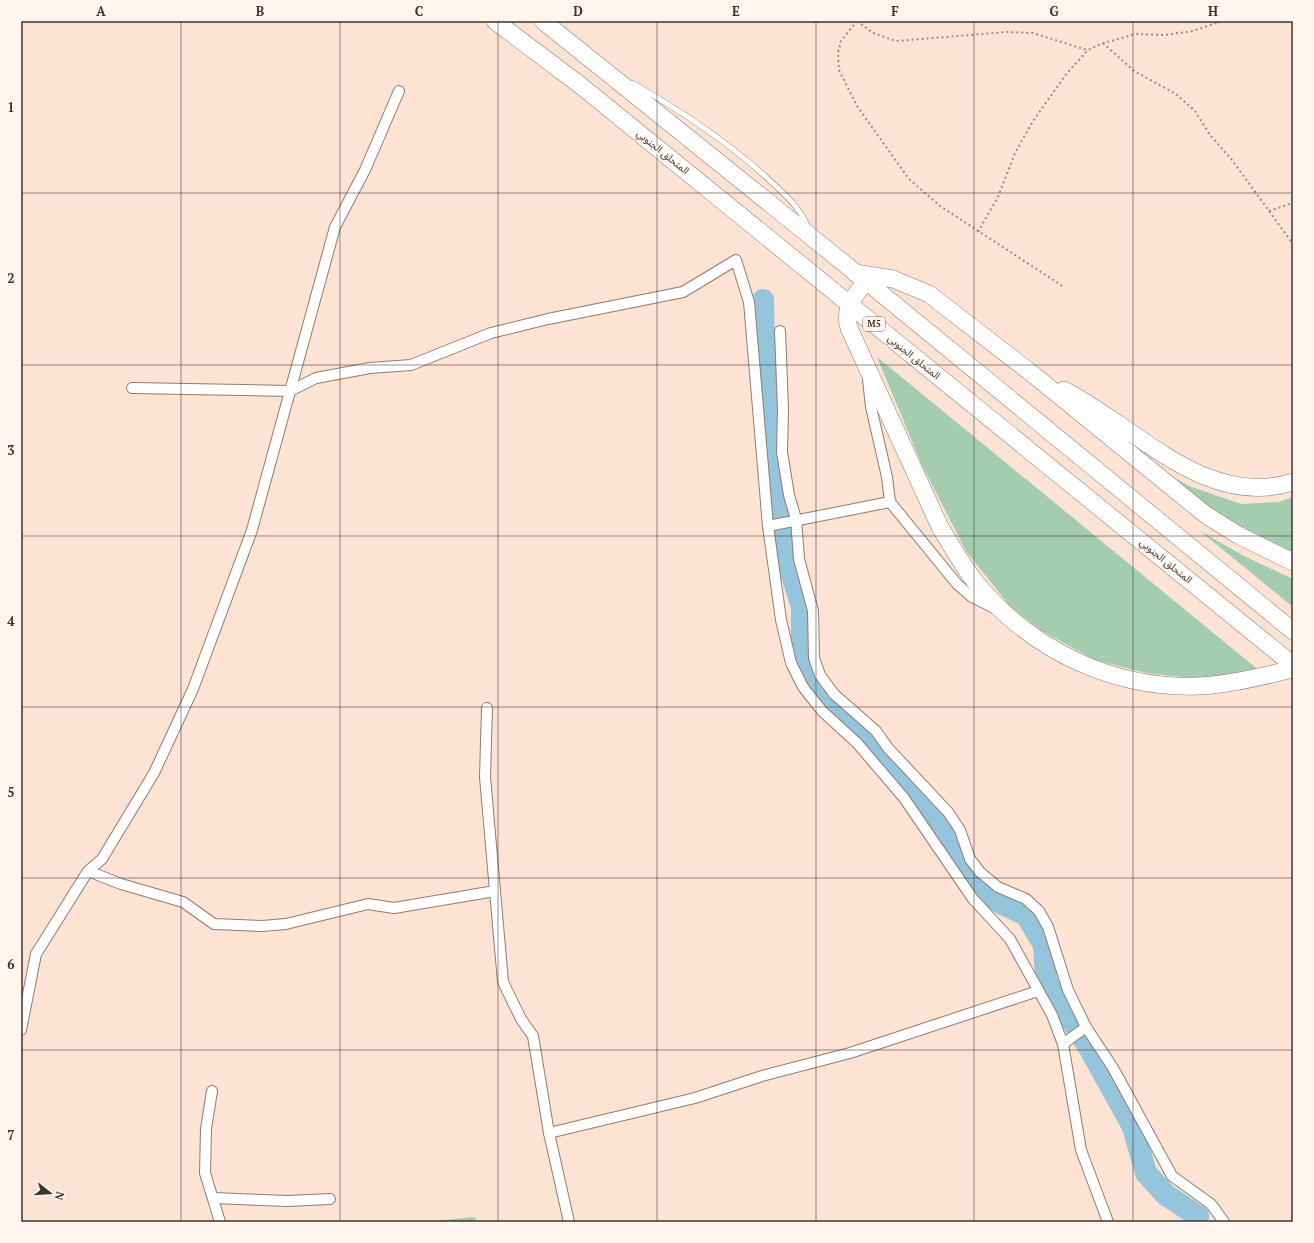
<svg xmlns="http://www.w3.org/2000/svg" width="1314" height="1243" viewBox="0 0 1314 1243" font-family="'PT Serif','Noto Sans Arabic',serif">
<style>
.green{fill:#a4ccae}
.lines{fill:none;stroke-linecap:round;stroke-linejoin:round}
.river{stroke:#95c4dd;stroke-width:22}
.service-casing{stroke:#927b6d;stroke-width:6}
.minor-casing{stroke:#927b6d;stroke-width:12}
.trunk-casing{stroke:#927b6d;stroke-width:18}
.path{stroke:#9d8b80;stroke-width:2;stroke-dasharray:2 3;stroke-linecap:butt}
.service{stroke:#fff;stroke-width:5}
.minor{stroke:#fff;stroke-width:10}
.trunk{stroke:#fff;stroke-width:17}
.grid{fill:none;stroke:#3d332d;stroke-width:1;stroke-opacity:0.55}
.labels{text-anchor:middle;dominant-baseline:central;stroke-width:3;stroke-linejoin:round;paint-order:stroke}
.shield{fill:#fff4ee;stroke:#776d67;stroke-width:1}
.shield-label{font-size:9px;font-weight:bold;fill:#3d332d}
.street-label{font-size:10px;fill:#3d332d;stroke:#fff4ee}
.neatline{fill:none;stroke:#3d332d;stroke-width:1.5}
.grid-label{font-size:13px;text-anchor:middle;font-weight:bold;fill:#3d332d}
</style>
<rect width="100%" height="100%" fill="#fde3d4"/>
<g class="green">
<path d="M 877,357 L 1261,672 L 1201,679 L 1146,673 L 1095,660 L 1040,630 L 1009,605 L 966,551 L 922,465 Z"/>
<path d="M 1146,462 L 1189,486 L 1241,504 L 1279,502 L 1293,497 L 1293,556 L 1245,535 Z"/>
<path d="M 1200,531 L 1244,556 L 1293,579 L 1293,607 Z"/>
<path d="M 475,1217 L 476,1222 L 422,1222 Z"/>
</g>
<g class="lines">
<path class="river" d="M 763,300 L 764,342 L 771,410 L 769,447 L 789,565 L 802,607 L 802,638 L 808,675 L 833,707 L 862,730 L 884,753 L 909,788 L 943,825 L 955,858 L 969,880 L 994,900 L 1026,915 L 1044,945 L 1046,979 L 1091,1051 L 1133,1127 L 1146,1173 L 1166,1195 L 1198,1216 L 1197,1222"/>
<defs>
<path id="service" d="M 632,83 C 680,110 725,140 766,177 C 781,191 799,206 807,225"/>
<g id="minor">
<path d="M 780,331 L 783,409 L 782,452 L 789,495 L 796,519 L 799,559 L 813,611 L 814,658 L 820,675 L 834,694 L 876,731 L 888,748 L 948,812 L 960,830 L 970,859 L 980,872 L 998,887 L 1026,899 L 1039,911 L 1048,927 L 1068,990 L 1086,1027 L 1113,1068 L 1172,1176 L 1211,1204 L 1224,1222"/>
<path d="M 868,379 L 871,407 L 887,477 L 890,502 L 957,584 L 972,597 L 994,608"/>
<path d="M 132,388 L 290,391 L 316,378 L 370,368 L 411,365 L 491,333 L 548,319 L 683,292 L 736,260 L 749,302 L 768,526 L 781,620 L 791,663 L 803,687 L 822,711 L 857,743 L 904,798 L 973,899 L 1010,939 L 1052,1015 L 1063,1044 L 1081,1150 L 1108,1222"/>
<path d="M 768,526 L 890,502"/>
<path d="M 487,708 L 485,777 L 503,982 L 521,1019 L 533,1036 L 549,1133 L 569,1222"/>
<path d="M 88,871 L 121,884 L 183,902 L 214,924 L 262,926 L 286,924 L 368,904 L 394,908 L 495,891"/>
<path d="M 21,1030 L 36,954 L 88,871 L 102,859 L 154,773 L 193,689 L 252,530 L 335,227 L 365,170 L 399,91"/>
<path d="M 1063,1044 L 1086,1027"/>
<path d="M 212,1091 L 206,1129 L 205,1173 L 220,1222"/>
<path d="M 549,1133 L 695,1098 L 762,1076 L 850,1053 L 1038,991"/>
<path d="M 213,1198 L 288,1201 L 330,1199"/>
</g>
<g id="trunk">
<path d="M 495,21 L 580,85 L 1293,665"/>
<path d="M 543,21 L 866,281 L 1293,631"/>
<path d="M 855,273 L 893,279 L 929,294 L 1035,376 L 1206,515 L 1238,535 L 1293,562"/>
<path d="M 866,281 C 854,297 843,307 849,328 L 940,527 C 953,548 965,571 982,590 C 1036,652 1115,689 1198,686 C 1230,685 1262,676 1293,669"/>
<path d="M 1064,390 C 1135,426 1206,510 1293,482"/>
</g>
</defs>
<use href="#service" class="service-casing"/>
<use href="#minor" class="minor-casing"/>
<use href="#trunk" class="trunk-casing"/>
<g class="path">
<path d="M 857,21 L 841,41 L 838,53 L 839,70 L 857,106 L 909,179 L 940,206 L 1064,287"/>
<path d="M 857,21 L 873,33 L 896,41 L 1007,32 L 1033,33 L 1087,50"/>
<path d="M 1103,43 L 1134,71 L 1176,94 L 1195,111 L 1210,135 L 1232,160 L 1293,244"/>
<path d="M 1269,211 L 1293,203"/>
<path d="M 978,232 L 998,197 L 1015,153 L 1033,121 L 1067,73 L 1088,50 L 1101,44 L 1135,34 L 1164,35 L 1193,31 L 1222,21"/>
</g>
<use href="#service" class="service"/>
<use href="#minor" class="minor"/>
<use href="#trunk" class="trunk"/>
</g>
<path class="grid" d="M 181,21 L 181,1222M 340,21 L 340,1222M 498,21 L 498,1222M 657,21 L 657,1222M 816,21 L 816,1222M 974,21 L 974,1222M 1133,21 L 1133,1222M 21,193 L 1293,193M 21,365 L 1293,365M 21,536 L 1293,536M 21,707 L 1293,707M 21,878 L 1293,878M 21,1050 L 1293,1050"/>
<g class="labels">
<rect class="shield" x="863" y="317" width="22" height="14" rx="3"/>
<g class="shield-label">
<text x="874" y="324">M5</text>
</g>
<g class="street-label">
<text transform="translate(663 152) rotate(39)">المتحلق الجنوبي</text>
<text transform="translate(914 357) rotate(39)">المتحلق الجنوبي</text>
<text transform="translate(1166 561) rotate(39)">المتحلق الجنوبي</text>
</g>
</g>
<rect width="1314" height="1243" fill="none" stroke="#fff4ee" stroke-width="44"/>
<g transform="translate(50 1193) rotate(107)" stroke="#fff4ee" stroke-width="3" paint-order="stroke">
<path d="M0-3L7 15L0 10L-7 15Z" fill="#3d332d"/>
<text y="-6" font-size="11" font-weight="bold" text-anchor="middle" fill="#3d332d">N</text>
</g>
<rect x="22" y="22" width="1270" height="1199" class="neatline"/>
<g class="grid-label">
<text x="101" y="16">A</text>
<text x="260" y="16">B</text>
<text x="419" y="16">C</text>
<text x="578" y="16">D</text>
<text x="736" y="16">E</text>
<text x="895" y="16">F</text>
<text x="1054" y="16">G</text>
<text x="1213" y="16">H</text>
<text x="11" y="112">1</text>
<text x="11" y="283">2</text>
<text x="11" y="455">3</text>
<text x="11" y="626">4</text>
<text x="11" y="797">5</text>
<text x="11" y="969">6</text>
<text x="11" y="1140">7</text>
</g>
</svg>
